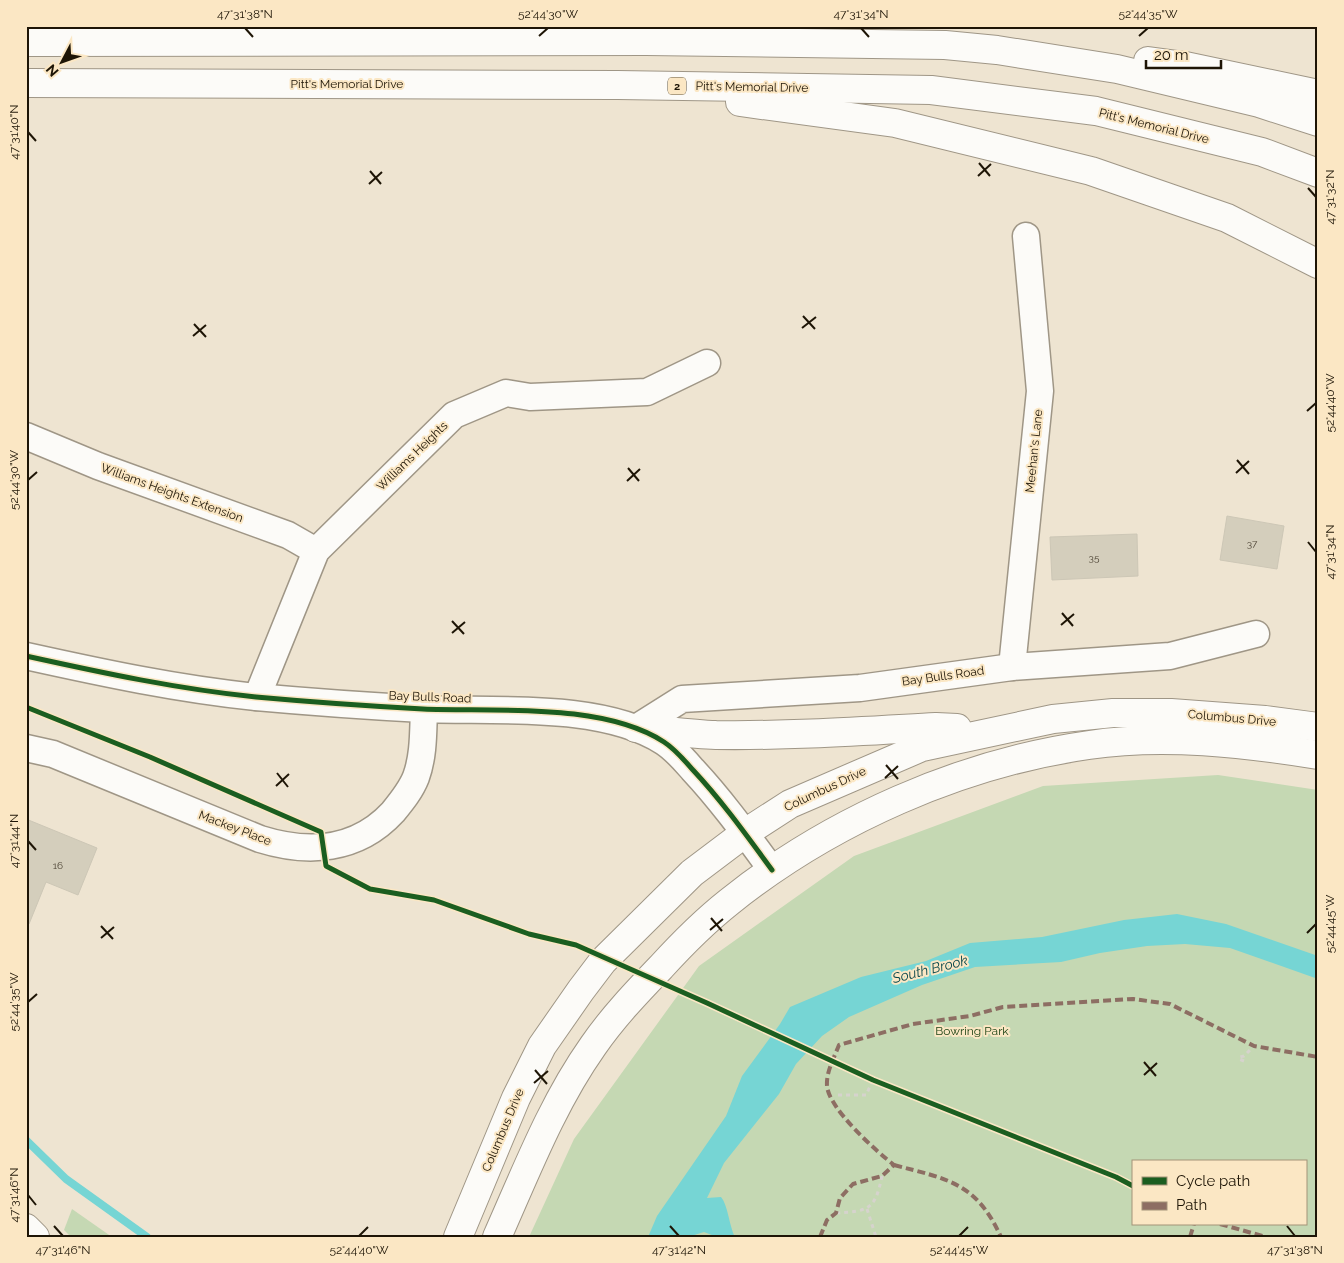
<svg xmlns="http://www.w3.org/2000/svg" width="1344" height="1263" viewBox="0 0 1344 1263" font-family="Raleway,sans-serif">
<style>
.green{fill:#c5d8b3;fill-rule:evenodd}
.water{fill:#76d5d4}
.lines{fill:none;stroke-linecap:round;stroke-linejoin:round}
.stream{stroke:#76d5d4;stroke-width:8}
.building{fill:#d4cebc;stroke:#cdc7b6}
.minor-casing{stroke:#9f9686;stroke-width:29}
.major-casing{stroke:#9f9686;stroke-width:30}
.highway-casing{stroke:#9f9686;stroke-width:30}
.path{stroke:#d6d3cd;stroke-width:3;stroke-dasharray:4 4;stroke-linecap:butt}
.minor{stroke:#fcfbf8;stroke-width:26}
.major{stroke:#fcfbf8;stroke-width:28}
.highway{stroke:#fcfbf8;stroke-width:28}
.quiet{stroke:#8d6e63;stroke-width:4;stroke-dasharray:8 4;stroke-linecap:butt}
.cycleway-casing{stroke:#fbe7c4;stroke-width:8}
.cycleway{stroke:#1b5e20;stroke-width:5}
.ticks{fill:none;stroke:#1e1506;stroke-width:2}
.labels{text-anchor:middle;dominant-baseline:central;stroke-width:4;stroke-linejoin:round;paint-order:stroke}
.number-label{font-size:10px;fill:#4e4536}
.shield{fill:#fbe7c4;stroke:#60543f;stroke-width:1}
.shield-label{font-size:11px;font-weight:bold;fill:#1e1506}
.street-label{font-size:12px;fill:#1e1506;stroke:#fbe7c4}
.park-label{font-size:12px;fill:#1c4314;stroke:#fbe7c4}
.water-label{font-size:14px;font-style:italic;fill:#07464a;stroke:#fbe7c4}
.neatline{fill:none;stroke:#1e1506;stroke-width:2}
.ticks-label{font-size:12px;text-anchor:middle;fill:#1e1506}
</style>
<rect width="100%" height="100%" fill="#eee4d1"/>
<g class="green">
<path d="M 1218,775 L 1318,790 L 1318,1237 L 529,1237 L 574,1139 L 699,966 L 854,856 L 1043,786 ZM 1133,1162 L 1305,1162 L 1305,1224 L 1133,1224 Z"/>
<path d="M 72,1209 L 112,1237 L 71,1237 L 64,1230 Z"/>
</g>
<path class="water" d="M 1177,914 L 1226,924 L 1318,956 L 1318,979 L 1230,948 L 1185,944 L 1147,946 L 1100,953 L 1061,962 L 975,967 L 922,985 L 849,1017 L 822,1036 L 796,1064 L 779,1094 L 724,1163 L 707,1198 L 721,1197 C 728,1205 729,1225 735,1237 L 717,1237 L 704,1232 L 688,1237 L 648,1237 L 657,1216 L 726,1116 L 742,1076 L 780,1024 L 790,1007 L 861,977 L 926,961 L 970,943 L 1042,937 L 1124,920 Z"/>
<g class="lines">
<path class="stream" d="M 26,1140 L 66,1179 L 147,1237"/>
</g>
<g class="building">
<path d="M 1227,516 L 1284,526 L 1277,569 L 1220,560 Z"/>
<path d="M 1137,534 L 1138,576 L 1052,580 L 1050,537 Z"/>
<path d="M 26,819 L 97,848 L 78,895 L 46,882 L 29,924 L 26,923 Z"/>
</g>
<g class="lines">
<defs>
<g id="minor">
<path d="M 26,436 L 98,466 L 288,535 L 316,551"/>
<path d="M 26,656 C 103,673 178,689 256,697 C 311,702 368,706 423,709 C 495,712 602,702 664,742 C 675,749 685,761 693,770 C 722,801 747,836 772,870"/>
<path d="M 1012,667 L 1040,391 L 1026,236"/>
<path d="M 257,697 L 316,551 L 454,415 L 506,393 L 530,397 L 647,392 L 707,363"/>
<path d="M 636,728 L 682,699 L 860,688 L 1012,667 L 1170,656 L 1256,634"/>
<path d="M 26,748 L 53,754 L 260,839 C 308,854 357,851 393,812 C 402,801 411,790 416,777 C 424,755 423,731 424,709"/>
</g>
<g id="major">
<path d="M 636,728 C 663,730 689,734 716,735 C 790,736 863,731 936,727 L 957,728"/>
<path d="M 26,1228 L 35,1237"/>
<path d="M 458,1237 L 516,1098 L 542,1046 L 581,990 L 603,961 L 692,873 L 745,833 L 790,804 L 922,747 L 1053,719 L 1113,713 L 1171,713 L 1265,720 L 1318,727"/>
<path d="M 497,1237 C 526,1172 552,1104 593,1046 C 613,1017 637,992 661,967 C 682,944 705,921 729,902 C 830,821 961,763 1089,745 C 1163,734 1244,743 1318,755"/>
</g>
<g id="highway">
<path d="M 26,42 L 646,41 L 945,45 L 997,50 L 1117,69 L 1259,103 L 1318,122"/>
<path d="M 1148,61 L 1185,66 L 1318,94"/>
<path d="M 26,83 L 618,85 L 931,90 L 1096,111 L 1262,152 L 1318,173"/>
<path d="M 740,102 L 895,123 L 1091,171 L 1227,218 L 1318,264"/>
</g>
</defs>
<use href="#minor" class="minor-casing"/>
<use href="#major" class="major-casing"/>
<use href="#highway" class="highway-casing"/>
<g class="path">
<path d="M 1244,1061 L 1239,1059 L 1240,1057 L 1244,1056 L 1254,1046"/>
<path d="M 838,1095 L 866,1095 L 873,1080"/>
<path d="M 867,1209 L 876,1237"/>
<path d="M 836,1213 C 869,1211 875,1210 882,1176"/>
</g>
<use href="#minor" class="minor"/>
<use href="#major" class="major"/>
<use href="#highway" class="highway"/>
<g class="quiet">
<path d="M 894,1165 C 947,1179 976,1182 1001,1237"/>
<path d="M 1220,1224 L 1266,1237"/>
<path d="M 820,1237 L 827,1220 L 836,1213 L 840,1198 L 853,1184 L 882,1176 L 894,1165 C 876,1151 829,1109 827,1086 C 826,1072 834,1058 839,1045 L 913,1024 L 970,1016 L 1003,1007 L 1133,999 L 1170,1004 L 1254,1046 L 1318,1057"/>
<path d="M 1190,1237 L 1194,1224"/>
</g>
<defs>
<g id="cycleway">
<path d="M 26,656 C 103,673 178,689 256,697 C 311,702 368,706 423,709 C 495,712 602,702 664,742 C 675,749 685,761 693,770 C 722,801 747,836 772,870"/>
<path d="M 26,707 L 150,757 L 321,832 L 326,866 L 370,889 L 434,900 L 529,934 L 576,945 L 707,1003 L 873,1080 L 1116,1177 L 1133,1186"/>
</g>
</defs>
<use href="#cycleway" class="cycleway-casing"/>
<use href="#cycleway" class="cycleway"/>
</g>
<path class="ticks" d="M 245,28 L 253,37M 861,28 L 869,37M 539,36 L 548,28M 1139,36 L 1148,28M 28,132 L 36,141M 979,163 L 990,176M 370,171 L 381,184M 978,176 L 991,164M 369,184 L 382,172M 1308,188 L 1316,197M 803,316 L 815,329M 194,324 L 206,337M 802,328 L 816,317M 193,336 L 206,325M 1307,411 L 1316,403M 1237,460 L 1249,474M 628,468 L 639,481M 1236,473 L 1249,461M 28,480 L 37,472M 627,481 L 640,469M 1308,542 L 1316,552M 1062,613 L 1073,626M 452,621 L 464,634M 1061,625 L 1074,614M 452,633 L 465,622M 886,765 L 898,779M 277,773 L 288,787M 885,778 L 898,766M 276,786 L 289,774M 28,841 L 36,850M 711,918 L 722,931M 101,926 L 113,939M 710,930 L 723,919M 1307,933 L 1316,924M 101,938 L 114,927M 28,1002 L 37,994M 1144,1062 L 1156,1076M 535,1070 L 547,1084M 1144,1075 L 1157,1063M 534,1083 L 548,1071M 28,1195 L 36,1205M 54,1226 L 63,1236M 670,1226 L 679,1236M 1287,1226 L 1295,1236M 359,1236 L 368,1227M 959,1236 L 968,1227"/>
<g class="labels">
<g class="number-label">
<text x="1252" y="543">37</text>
<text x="1094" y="557">35</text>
<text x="58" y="865">16</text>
</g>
<rect class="shield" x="668" y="77.5" width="18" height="17" rx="4"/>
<g class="shield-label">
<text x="677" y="86">2</text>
</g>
<g class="street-label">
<text x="347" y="84">Pitt's Memorial Drive</text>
<text transform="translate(752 87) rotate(1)">Pitt's Memorial Drive</text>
<text transform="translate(1154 126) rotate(14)">Pitt's Memorial Drive</text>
<text transform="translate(1034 451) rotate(-84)">Meehan's Lane</text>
<text transform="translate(412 456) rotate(-44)">Williams Heights</text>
<text transform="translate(172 493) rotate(20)">Williams Heights Extension</text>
<text transform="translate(943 676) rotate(-8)">Bay Bulls Road</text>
<text transform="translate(430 697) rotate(2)">Bay Bulls Road</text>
<text transform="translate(1232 718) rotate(5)">Columbus Drive</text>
<text transform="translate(825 789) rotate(-25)">Columbus Drive</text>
<text transform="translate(235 828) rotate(21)">Mackey Place</text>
<text transform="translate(503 1130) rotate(-67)">Columbus Drive</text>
</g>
<g class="park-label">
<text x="972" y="1031">Bowring Park</text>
</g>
<g class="water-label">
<text transform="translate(930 969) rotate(-14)">South Brook</text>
</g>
</g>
<rect width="1344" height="1263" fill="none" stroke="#fbe7c4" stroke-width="55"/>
<rect x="1132" y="1160" width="175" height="65" fill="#fbe7c4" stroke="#a39378"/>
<rect x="1142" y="1177" width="25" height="8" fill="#1b5e20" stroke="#a39378"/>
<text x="1176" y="1186" font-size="15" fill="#1e1506">Cycle path</text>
<rect x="1142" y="1202" width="25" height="8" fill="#8d6e63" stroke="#a39378"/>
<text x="1176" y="1210" font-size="15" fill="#1e1506">Path</text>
<g transform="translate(62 62) rotate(229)" stroke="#fbe7c4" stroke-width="4" paint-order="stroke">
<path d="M0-4L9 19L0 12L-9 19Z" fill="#1e1506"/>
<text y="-8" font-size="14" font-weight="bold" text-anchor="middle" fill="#1e1506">N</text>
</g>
<path d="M1146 60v8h75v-8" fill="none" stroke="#1e1506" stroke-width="2.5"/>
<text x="1154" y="60" font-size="15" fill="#1e1506" stroke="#fbe7c4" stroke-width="4" paint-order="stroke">20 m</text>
<rect x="28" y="28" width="1288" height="1208" class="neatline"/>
<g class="ticks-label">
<text x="245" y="18">47°31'38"N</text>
<text x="548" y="18">52°44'30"W</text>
<text x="861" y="18">47°31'34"N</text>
<text x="1148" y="18">52°44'35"W</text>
<text transform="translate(14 132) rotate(-90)" y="4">47°31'40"N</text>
<text transform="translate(1330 197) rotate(-90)" y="4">47°31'32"N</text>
<text transform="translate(1330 403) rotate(-90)" y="4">52°44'40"W</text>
<text transform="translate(14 480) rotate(-90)" y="4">52°44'30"W</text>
<text transform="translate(1330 552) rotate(-90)" y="4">47°31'34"N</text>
<text transform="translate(14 841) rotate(-90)" y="4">47°31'44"N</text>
<text transform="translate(1330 924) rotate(-90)" y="4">52°44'45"W</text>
<text transform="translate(14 1002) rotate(-90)" y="4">52°44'35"W</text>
<text transform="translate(14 1195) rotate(-90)" y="4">47°31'46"N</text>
<text x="63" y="1254">47°31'46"N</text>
<text x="359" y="1254">52°44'40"W</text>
<text x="679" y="1254">47°31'42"N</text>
<text x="959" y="1254">52°44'45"W</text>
<text x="1295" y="1254">47°31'38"N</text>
</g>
</svg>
